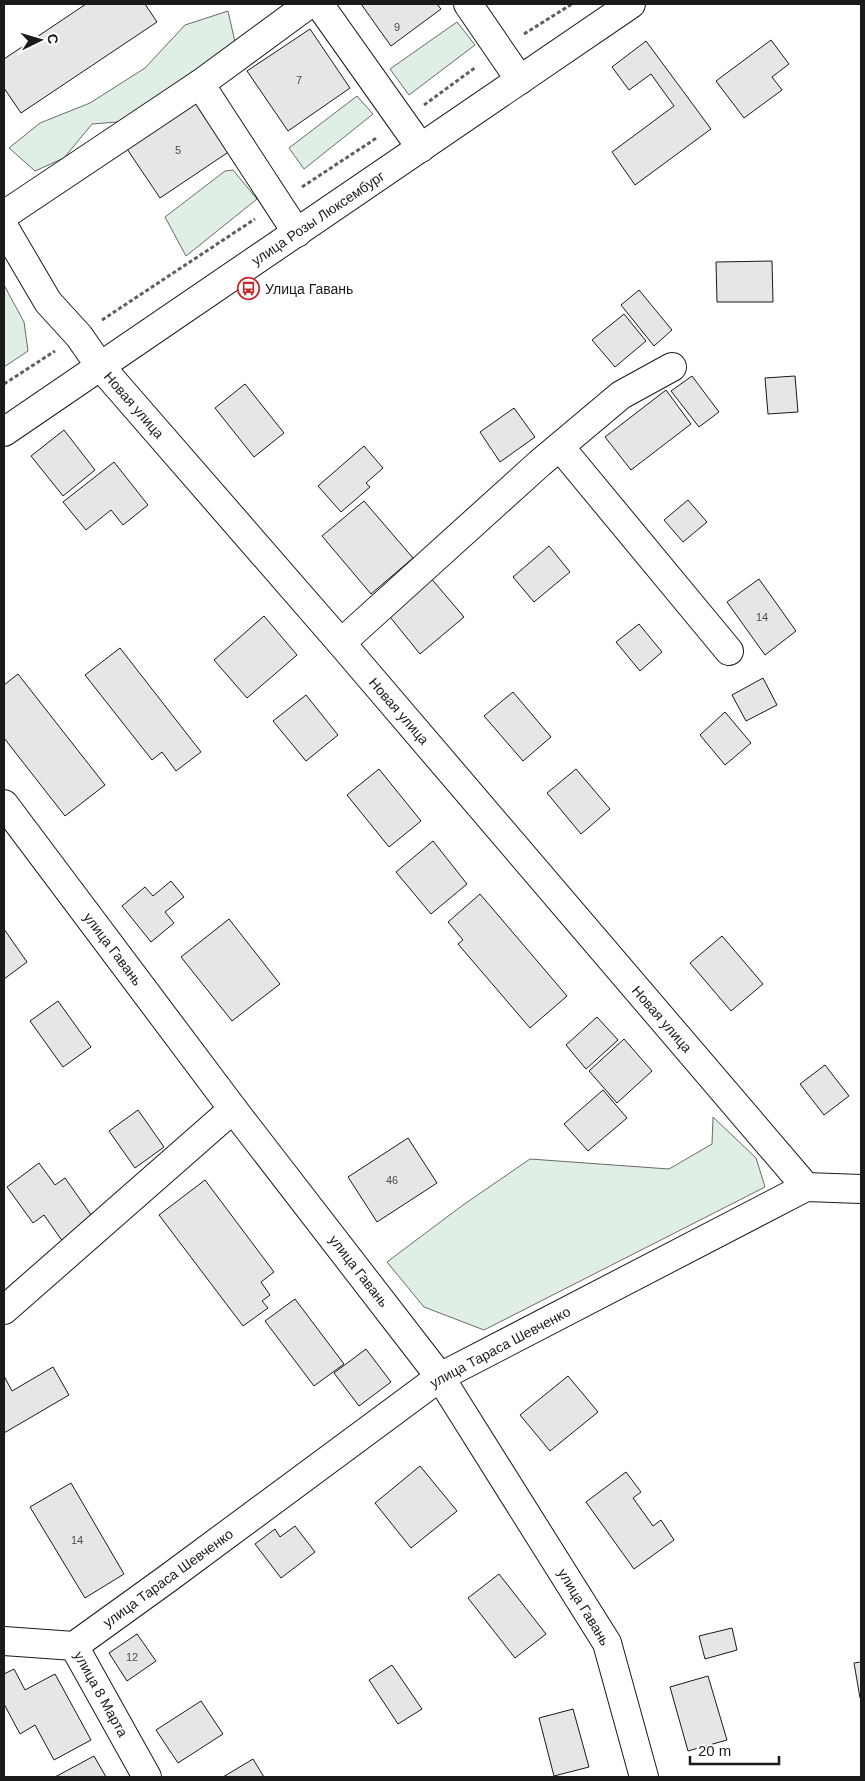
<svg xmlns="http://www.w3.org/2000/svg" width="865" height="1781" viewBox="0 0 865 1781" font-family="Helvetica,sans-serif">
<style>
.green{fill:#e0efe3;stroke:#6a6a6a}
.building{fill:#e6e6e6;stroke:#1a1a1a}
.lines{fill:none;stroke-linecap:round;stroke-linejoin:round}
.minor-casing{stroke:#1a1a1a;stroke-width:30}
.path{stroke:#5f5f5f;stroke-width:3;stroke-dasharray:4 2.5;stroke-linecap:butt}
.minor{stroke:#fff;stroke-width:28}
.labels{text-anchor:middle;dominant-baseline:central;stroke-width:4;stroke-linejoin:round;paint-order:stroke}
.number-label{font-size:11px;fill:#4d4d4d}
.street-label{font-size:14px;fill:#1a1a1a;stroke:#fff}
.poi-label{font-size:14px;fill:#1a1a1a;stroke:#fff;text-anchor:start}
</style>
<rect width="100%" height="100%" fill="#fff"/>
<g class="green">
<path d="M 228,11 L 235,42 L 130,121 L 92,124 L 64,158 L 35,171 L 9,148 L 40,123 L 90,103 L 145,68 L 185,25 Z"/>
<path d="M 457,22 L 475,45 L 409,95 L 390,69 Z"/>
<path d="M 357,96 L 373,114 L 304,169 L 289,148 Z"/>
<path d="M 233,170 L 257,199 L 186,256 L 165,217 L 225,171 Z"/>
<path d="M 4,285 L 24,322 L 28,351 L 4,367 Z"/>
<path d="M 713,1117 L 756,1158 L 765,1187 L 484,1330 L 424,1307 L 387,1262 L 463,1205 L 530,1159 L 669,1169 L 712,1144 Z"/>
</g>
<g class="building">
<path d="M 86,4 L 145,4 L 157,22 L 21,113 L 4,88 L 4,59 Z"/>
<path d="M 361,4 L 437,4 L 441,9 L 391,46 Z"/>
<path d="M 310,29 L 350,88 L 288,131 L 247,71 Z"/>
<path d="M 771,40 L 789,64 L 772,77 L 782,90 L 744,118 L 716,81 Z"/>
<path d="M 646,41 L 711,129 L 635,185 L 612,152 L 674,106 L 651,74 L 629,90 L 612,67 Z"/>
<path d="M 196,102 L 230,151 L 160,198 L 127,149 Z"/>
<path d="M 772,261 L 773,302 L 717,302 L 716,262 Z"/>
<path d="M 639,290 L 672,330 L 654,346 L 621,305 Z"/>
<path d="M 624,314 L 646,341 L 615,367 L 592,340 Z"/>
<path d="M 692,376 L 719,412 L 699,427 L 671,391 Z"/>
<path d="M 795,376 L 798,412 L 768,414 L 765,378 Z"/>
<path d="M 245,384 L 284,433 L 254,457 L 215,408 Z"/>
<path d="M 666,390 L 691,424 L 631,470 L 605,437 Z"/>
<path d="M 514,408 L 535,437 L 500,462 L 480,432 Z"/>
<path d="M 64,430 L 95,470 L 63,496 L 31,456 Z"/>
<path d="M 364,446 L 383,468 L 366,483 L 370,487 L 341,512 L 318,486 Z"/>
<path d="M 114,462 L 148,505 L 123,525 L 111,510 L 86,530 L 63,502 Z"/>
<path d="M 688,500 L 707,522 L 683,542 L 664,520 Z"/>
<path d="M 364,501 L 413,558 L 371,594 L 322,536 Z"/>
<path d="M 549,546 L 570,572 L 534,602 L 513,577 Z"/>
<path d="M 429,576 L 464,617 L 420,654 L 386,612 Z"/>
<path d="M 759,579 L 796,631 L 765,655 L 727,602 Z"/>
<path d="M 264,616 L 297,655 L 247,698 L 214,660 Z"/>
<path d="M 639,624 L 662,652 L 640,671 L 616,642 Z"/>
<path d="M 120,648 L 201,752 L 176,771 L 162,752 L 152,760 L 85,675 Z"/>
<path d="M 18,674 L 105,785 L 65,816 L 4,738 L 4,685 Z"/>
<path d="M 763,678 L 777,705 L 746,721 L 732,695 Z"/>
<path d="M 513,692 L 551,737 L 523,761 L 484,716 Z"/>
<path d="M 306,695 L 338,735 L 306,761 L 273,721 Z"/>
<path d="M 725,712 L 751,743 L 725,765 L 700,735 Z"/>
<path d="M 379,769 L 421,821 L 389,847 L 347,795 Z"/>
<path d="M 576,769 L 610,809 L 581,834 L 547,793 Z"/>
<path d="M 433,841 L 467,884 L 431,914 L 396,872 Z"/>
<path d="M 171,881 L 184,897 L 165,912 L 174,923 L 151,942 L 122,906 L 145,887 L 153,896 Z"/>
<path d="M 480,894 L 567,996 L 530,1028 L 458,944 L 463,940 L 448,922 Z"/>
<path d="M 229,919 L 280,984 L 232,1021 L 181,957 Z"/>
<path d="M 4,929 L 27,962 L 4,979 Z"/>
<path d="M 722,936 L 763,984 L 731,1011 L 690,963 Z"/>
<path d="M 58,1001 L 91,1047 L 63,1067 L 30,1021 Z"/>
<path d="M 597,1017 L 618,1040 L 586,1069 L 566,1045 Z"/>
<path d="M 624,1039 L 652,1071 L 617,1103 L 589,1071 Z"/>
<path d="M 825,1065 L 849,1096 L 824,1115 L 800,1084 Z"/>
<path d="M 603,1090 L 627,1118 L 588,1151 L 564,1124 Z"/>
<path d="M 138,1110 L 164,1147 L 135,1168 L 109,1131 Z"/>
<path d="M 408,1138 L 437,1183 L 377,1222 L 348,1177 Z"/>
<path d="M 39,1163 L 55,1185 L 65,1178 L 94,1219 L 63,1242 L 44,1215 L 33,1223 L 7,1187 Z"/>
<path d="M 205,1180 L 274,1272 L 261,1282 L 270,1295 L 262,1301 L 268,1308 L 243,1326 L 159,1215 Z"/>
<path d="M 295,1299 L 344,1364 L 314,1386 L 265,1321 Z"/>
<path d="M 366,1349 L 391,1382 L 359,1406 L 334,1373 Z"/>
<path d="M 53,1367 L 69,1395 L 4,1433 L 4,1376 L 12,1391 Z"/>
<path d="M 568,1376 L 598,1412 L 550,1451 L 520,1415 Z"/>
<path d="M 420,1466 L 457,1511 L 411,1548 L 375,1503 Z"/>
<path d="M 626,1472 L 641,1492 L 633,1498 L 653,1526 L 661,1520 L 674,1540 L 634,1569 L 586,1502 Z"/>
<path d="M 71,1483 L 124,1574 L 85,1598 L 30,1507 Z"/>
<path d="M 295,1526 L 315,1552 L 281,1578 L 255,1544 L 275,1529 L 280,1537 Z"/>
<path d="M 499,1574 L 546,1634 L 515,1658 L 468,1598 Z"/>
<path d="M 732,1628 L 737,1650 L 705,1659 L 699,1636 Z"/>
<path d="M 137,1634 L 156,1661 L 127,1681 L 109,1653 Z"/>
<path d="M 861,1662 L 861,1698 L 860,1698 L 854,1663 Z"/>
<path d="M 392,1665 L 422,1709 L 398,1724 L 369,1680 Z"/>
<path d="M 14,1669 L 25,1690 L 55,1674 L 91,1740 L 54,1760 L 35,1725 L 20,1734 L 4,1704 L 4,1674 Z"/>
<path d="M 708,1676 L 727,1740 L 688,1751 L 670,1687 Z"/>
<path d="M 201,1701 L 223,1734 L 178,1763 L 156,1730 Z"/>
<path d="M 573,1709 L 589,1767 L 554,1776 L 539,1718 Z"/>
<path d="M 94,1756 L 106,1777 L 55,1777 Z"/>
<path d="M 253,1759 L 264,1777 L 223,1777 Z"/>
</g>
<g class="lines">
<defs>
<g id="minor">
<path d="M 319,4 L 421,148"/>
<path d="M 468,4 L 520,80"/>
<path d="M 200,84 L 297,233"/>
<path d="M 4,215 L 200,84 L 309,4"/>
<path d="M 4,227 L 48,302 L 79,336 L 100,366 L 341,643 L 806,1187"/>
<path d="M 4,432 L 631,4"/>
<path d="M 560,447 L 729,651"/>
<path d="M 341,643 L 540,463 L 621,395 L 672,367"/>
<path d="M 4,804 L 233,1109 L 440,1377 L 607,1643 L 644,1777"/>
<path d="M 4,1310 L 233,1109"/>
<path d="M 4,1641 L 74,1646 L 147,1777"/>
<path d="M 74,1646 L 167,1579 L 440,1377 L 806,1187 L 861,1189"/>
</g>
</defs>
<use href="#minor" class="minor-casing"/>
<g class="path">
<path d="M 524,34 L 572,4"/>
<path d="M 424,105 L 476,67"/>
<path d="M 302,187 L 378,137"/>
<path d="M 102,320 L 255,219"/>
<path d="M 4,384 L 55,351"/>
</g>
<use href="#minor" class="minor"/>
</g>
<defs>
<symbol id="bus-ring" viewBox="-11 -11 22 22"><circle r="9.5" fill="#fff" stroke="#c62828" stroke-width="1.5"/><path d="M-5-6H5V4H4V6H2V4H-2V6H-4V4H-5ZM-3.5-4V0h7V-4ZM-3.5 1.2v1.5H-2V1.2ZM2 1.2v1.5H3.5V1.2Z" fill="#c62828"/></symbol>
</defs>
<g fill-rule="evenodd">
<use href="#bus-ring" x="236" y="276" width="25" height="25"/>
</g>
<g class="labels">
<g class="number-label">
<text x="397" y="27">9</text>
<text x="299" y="80">7</text>
<text x="178" y="150">5</text>
<text x="762" y="617">14</text>
<text x="392" y="1180">46</text>
<text x="77" y="1540">14</text>
<text x="132" y="1657">12</text>
</g>
<g class="street-label">
<text transform="translate(318 218) rotate(-34)">улица Розы Люксембург</text>
<text transform="translate(134 405) rotate(49)">Новая улица</text>
<text transform="translate(399 711) rotate(49)">Новая улица</text>
<text transform="translate(113 949) rotate(53)">улица Гавань</text>
<text transform="translate(662 1019) rotate(49)">Новая улица</text>
<text transform="translate(359 1271) rotate(52)">улица Гавань</text>
<text transform="translate(500 1347) rotate(-28)">улица Тараса Шевченко</text>
<text transform="translate(168 1578) rotate(-36)">улица Тараса Шевченко</text>
<text transform="translate(584 1607) rotate(59)">улица Гавань</text>
<text transform="translate(101 1694) rotate(61)">улица 8 Марта</text>
</g>
<g class="poi-label">
<text x="265" y="289">Улица Гавань</text>
</g>
</g>
<rect width="865" height="1781" fill="none" stroke="#1a1a1a" stroke-width="10"/>
<g transform="translate(40 40) rotate(85)" stroke="#ffffff" stroke-width="4" paint-order="stroke">
<path d="M0-4L9 19L0 12L-9 19Z" fill="#1a1a1a"/>
<text y="-8" font-size="14" font-weight="bold" text-anchor="middle" fill="#1a1a1a">С</text>
</g>
<path d="M690 1756v8h89v-8" fill="none" stroke="#1a1a1a" stroke-width="2.5"/>
<text x="698" y="1756" font-size="15" fill="#1a1a1a" stroke="#ffffff" stroke-width="4" paint-order="stroke">20 m</text>
</svg>
